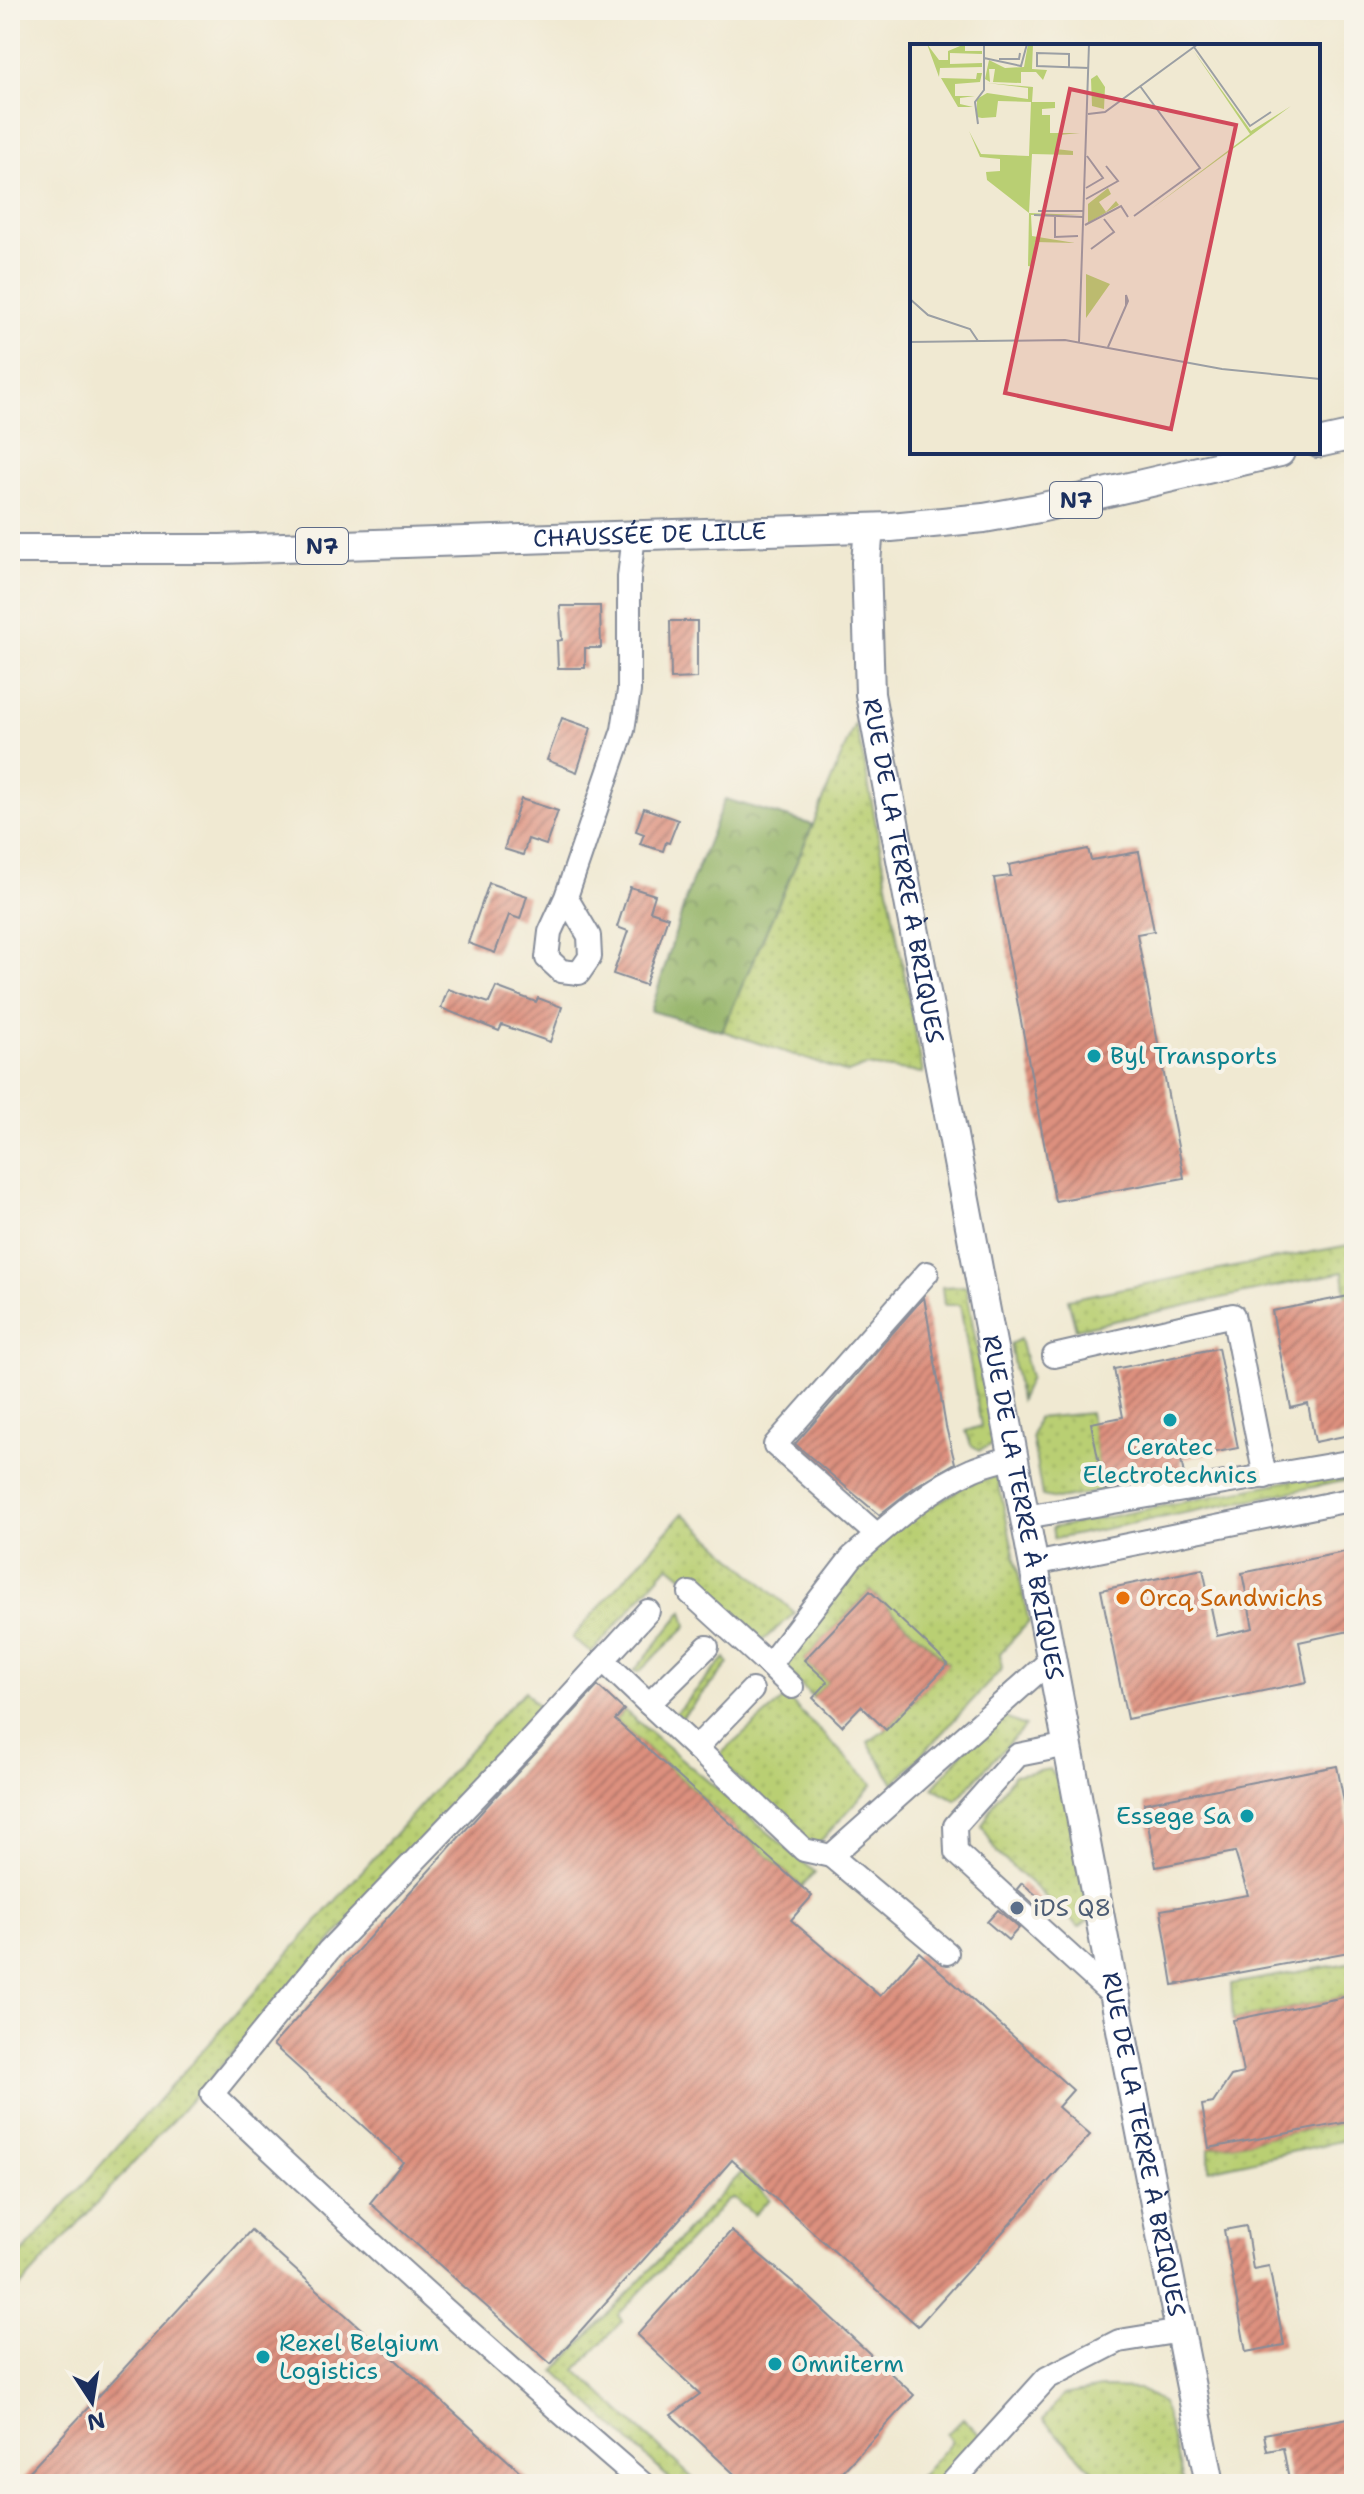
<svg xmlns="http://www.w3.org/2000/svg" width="1364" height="2494" viewBox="0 0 1364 2494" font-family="'Shantell Sans',sans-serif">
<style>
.grass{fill:url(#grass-dots);stroke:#6a7f68;stroke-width:2}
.forest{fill:url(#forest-crowns);stroke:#567062;stroke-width:2}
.building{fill:url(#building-hatch)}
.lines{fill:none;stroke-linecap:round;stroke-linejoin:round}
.minor-casing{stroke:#868c98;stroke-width:26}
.major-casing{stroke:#868c98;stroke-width:32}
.minor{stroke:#fff;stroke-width:22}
.major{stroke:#fff;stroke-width:28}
.culture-dot{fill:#0f9aa8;stroke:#f7f3e8;stroke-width:3}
.food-dot{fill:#e8710a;stroke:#f7f3e8;stroke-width:3}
.service-dot{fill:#5c6f8a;stroke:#f7f3e8;stroke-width:3}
.labels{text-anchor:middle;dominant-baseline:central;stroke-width:8;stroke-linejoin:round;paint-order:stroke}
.shield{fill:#f7f3e8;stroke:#5d6a87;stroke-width:2}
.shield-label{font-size:22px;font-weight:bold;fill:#1b2f5e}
.street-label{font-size:24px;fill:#1b2f5e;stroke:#f7f3e8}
.culture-label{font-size:24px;fill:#0d838f;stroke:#f7f3e8;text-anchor:start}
.food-label{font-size:24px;fill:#c56008;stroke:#f7f3e8;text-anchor:start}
.service-label{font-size:24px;fill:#4e5e75;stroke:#f7f3e8;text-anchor:start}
.inset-road{fill:none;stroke:#9b9fa4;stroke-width:2}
.view{fill:#d1495b;fill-opacity:0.15;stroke:#d1495b;stroke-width:4}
.inset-edge{fill:none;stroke:#1b2f5e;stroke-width:4}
</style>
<defs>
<pattern id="grass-dots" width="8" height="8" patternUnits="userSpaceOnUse" patternTransform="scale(2)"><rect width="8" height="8" fill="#b9cf73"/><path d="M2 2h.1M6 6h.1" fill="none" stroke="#9eb266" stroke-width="1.8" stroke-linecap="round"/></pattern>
<pattern id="forest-crowns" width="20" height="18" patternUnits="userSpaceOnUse" patternTransform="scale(2)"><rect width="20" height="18" fill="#92b265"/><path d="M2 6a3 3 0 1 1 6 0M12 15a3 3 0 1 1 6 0" fill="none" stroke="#769156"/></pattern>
<pattern id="building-hatch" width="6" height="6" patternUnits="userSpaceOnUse" patternTransform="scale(2)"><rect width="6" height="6" fill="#dd907e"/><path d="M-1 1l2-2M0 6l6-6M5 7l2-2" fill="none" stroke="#b2766a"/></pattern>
</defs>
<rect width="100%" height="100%" fill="#f7f3e8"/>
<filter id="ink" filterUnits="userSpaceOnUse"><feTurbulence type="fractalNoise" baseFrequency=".0125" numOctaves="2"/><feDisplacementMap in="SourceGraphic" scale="16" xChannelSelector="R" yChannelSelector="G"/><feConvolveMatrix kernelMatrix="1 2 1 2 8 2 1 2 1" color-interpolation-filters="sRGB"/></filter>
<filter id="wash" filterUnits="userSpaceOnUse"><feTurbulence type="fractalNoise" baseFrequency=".006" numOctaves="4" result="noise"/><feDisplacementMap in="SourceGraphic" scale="32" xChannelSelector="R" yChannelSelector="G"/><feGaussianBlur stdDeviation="1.8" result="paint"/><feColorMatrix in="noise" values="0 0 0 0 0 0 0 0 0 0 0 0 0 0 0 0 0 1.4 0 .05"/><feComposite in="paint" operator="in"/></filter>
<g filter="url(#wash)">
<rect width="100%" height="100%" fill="#f0e9d2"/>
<g class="grass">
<path d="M 855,723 L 864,761 L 923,1073 L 866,1066 L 848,1073 L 722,1031 L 813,825 Z"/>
<path d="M 1354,1244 L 1354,1295 L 1346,1297 L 1343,1272 L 1076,1329 L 1068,1299 Z"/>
<path d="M 966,1286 L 994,1444 L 980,1450 L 971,1445 L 966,1431 L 981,1426 L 960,1305 L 944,1305 L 942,1287 Z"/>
<path d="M 1020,1339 L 1030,1378 L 1020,1400 L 1010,1344 Z"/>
<path d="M 1090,1413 L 1104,1491 L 1057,1499 L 1042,1496 L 1032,1436 L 1037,1418 Z"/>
<path d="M 1354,1468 L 1354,1479 L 1054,1539 L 1052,1528 Z"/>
<path d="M 997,1476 L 1029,1622 L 1000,1653 L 1002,1669 L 894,1784 L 868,1742 L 886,1730 L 948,1663 L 870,1591 L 804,1660 L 828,1682 L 813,1698 L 782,1666 L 888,1532 L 969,1484 Z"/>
<path d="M 683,1513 L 795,1613 L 762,1641 L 669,1565 L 592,1653 L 572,1638 Z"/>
<path d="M 683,1611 L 687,1626 L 639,1672 L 634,1671 Z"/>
<path d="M 725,1658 L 729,1664 L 679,1721 L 673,1716 Z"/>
<path d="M 525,1691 L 539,1707 L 181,2111 L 10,2298 L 10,2267 L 500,1716 Z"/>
<path d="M 786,1697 L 873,1784 L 815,1847 L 716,1758 Z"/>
<path d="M 624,1710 L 815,1872 L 802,1887 L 615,1720 Z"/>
<path d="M 995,1714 L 1025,1726 L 956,1800 L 933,1788 Z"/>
<path d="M 1050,1769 L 1064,1789 L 1093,1916 L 1079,1927 L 998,1854 L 982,1826 L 996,1799 L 1014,1775 Z"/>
<path d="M 1354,1962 L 1354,2006 L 1352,2006 L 1349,1996 L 1233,2020 L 1231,1984 Z"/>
<path d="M 1354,2121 L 1354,2138 L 1209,2170 L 1209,2148 Z"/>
<path d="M 742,2172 L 770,2199 L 754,2215 L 734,2198 L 727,2201 L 618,2315 L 622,2321 L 576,2370 L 699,2484 L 675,2484 L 555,2371 Z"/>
<path d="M 1101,2388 L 1139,2389 L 1163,2403 L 1184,2484 L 1106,2484 L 1043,2420 L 1063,2395 Z"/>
<path d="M 963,2418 L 982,2437 L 939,2484 L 914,2484 L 952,2441 L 947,2434 Z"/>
</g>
<path class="forest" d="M 725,799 L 813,825 L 722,1031 L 651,1011 L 689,889 Z"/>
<g id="blocks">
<g class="building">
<path d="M 560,606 L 600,606 L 601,648 L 585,648 L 585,668 L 558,668 L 557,641 L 562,640 Z"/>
<path d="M 670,621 L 697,621 L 697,678 L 671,679 Z"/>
<path d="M 562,718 L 591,728 L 577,772 L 547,760 Z"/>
<path d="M 521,799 L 558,811 L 546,845 L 528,839 L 523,855 L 504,849 Z"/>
<path d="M 644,808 L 678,820 L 669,843 L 666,842 L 663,851 L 640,844 L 644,834 L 636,831 Z"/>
<path d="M 1088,849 L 1091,860 L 1139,852 L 1154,931 L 1137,934 L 1184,1178 L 1055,1201 L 994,878 L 1011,876 L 1009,865 Z"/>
<path d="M 489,883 L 527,896 L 520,919 L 509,915 L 495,953 L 468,943 Z"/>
<path d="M 630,887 L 655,895 L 650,911 L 668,917 L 645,985 L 613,974 L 628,931 L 617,927 Z"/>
<path d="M 496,987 L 536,1002 L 538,998 L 562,1007 L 550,1042 L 502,1025 L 499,1031 L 441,1008 L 448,989 L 489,1003 Z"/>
<path d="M 1354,1295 L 1354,1434 L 1315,1442 L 1308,1404 L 1291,1408 L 1272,1311 Z"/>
<path d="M 924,1297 L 946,1427 L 955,1463 L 916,1486 L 879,1515 L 795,1444 Z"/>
<path d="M 1218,1348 L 1238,1448 L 1181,1459 L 1184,1475 L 1104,1489 L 1091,1423 L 1123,1417 L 1114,1369 Z"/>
<path d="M 1354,1550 L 1354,1630 L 1299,1642 L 1307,1682 L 1127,1719 L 1101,1590 L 1203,1569 L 1217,1636 L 1253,1628 L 1242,1573 Z"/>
<path d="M 870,1591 L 948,1664 L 886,1730 L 861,1706 L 842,1726 L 813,1698 L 828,1682 L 804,1660 Z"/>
<path d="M 598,1686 L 624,1710 L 615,1720 L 812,1896 L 791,1920 L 880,1996 L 919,1952 L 1073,2090 L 1058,2107 L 1090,2135 L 918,2326 L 732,2160 L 551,2364 L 370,2203 L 403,2162 L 273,2045 L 495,1797 Z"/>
<path d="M 1337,1766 L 1354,1852 L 1354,1951 L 1173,1985 L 1161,1910 L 1248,1895 L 1235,1852 L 1156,1867 L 1144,1803 Z"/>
<path d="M 1022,1883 L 1043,1901 L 1037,1907 L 1017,1889 Z"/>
<path d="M 998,1910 L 1019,1928 L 1008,1940 L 987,1922 Z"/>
<path d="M 1349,1996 L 1354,2013 L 1354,2121 L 1209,2148 L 1202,2105 L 1213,2103 L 1231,2076 L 1243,2073 L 1233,2020 Z"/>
<path d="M 1246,2226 L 1253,2269 L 1269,2266 L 1284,2345 L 1246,2352 L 1224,2230 Z"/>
<path d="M 251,2230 L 534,2484 L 18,2484 Z"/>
<path d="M 731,2231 L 794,2283 L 914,2395 L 831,2484 L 745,2484 L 671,2415 L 700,2394 L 637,2335 Z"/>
<path d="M 1354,2417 L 1354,2484 L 1290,2484 L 1283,2448 L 1267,2451 L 1264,2434 Z"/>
</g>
</g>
</g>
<g filter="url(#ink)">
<use href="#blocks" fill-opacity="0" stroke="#868c98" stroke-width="2"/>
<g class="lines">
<defs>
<g id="minor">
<path d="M 566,897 L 589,936 L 590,957 L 579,973 L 561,971 L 547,958 L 550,932 L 566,897 L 623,730 L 629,691 L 629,577 L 634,535"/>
<path d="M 1054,1356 L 1233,1315 L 1265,1477"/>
<path d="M 1025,1517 L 1354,1461"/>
<path d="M 877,1535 L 775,1445 L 927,1273"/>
<path d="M 1034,1564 L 1354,1499"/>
<path d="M 690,1593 L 769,1665 L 852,1557 C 889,1525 927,1489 972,1470 C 985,1464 1000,1461 1014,1457"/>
<path d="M 603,1660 L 649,1704 L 707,1647"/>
<path d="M 769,1665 L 792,1687"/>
<path d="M 649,1704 L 696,1748 L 752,1690"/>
<path d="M 1068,1745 L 1018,1755 L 955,1826 L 956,1852 L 1116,1998"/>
<path d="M 696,1748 L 804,1850 L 831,1856"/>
<path d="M 947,1953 L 831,1856 L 1052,1659"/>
<path d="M 643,2484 C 496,2357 352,2228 212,2094 L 329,1950 L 523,1748 L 648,1611"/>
<path d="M 951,2484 L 1047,2378 L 1119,2341 L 1181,2331"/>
</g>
<g id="major">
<path d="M 1318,443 L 1354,435"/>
<path id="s1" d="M 869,528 L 866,562 L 870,694 L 1126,2056 L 1210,2484"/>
<path id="s2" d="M 10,549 L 220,549 L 891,527 L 984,518 L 1039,508 L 1280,452"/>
</g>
</defs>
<use href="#minor" class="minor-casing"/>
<use href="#major" class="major-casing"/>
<use href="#minor" class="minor"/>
<use href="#major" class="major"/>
</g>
</g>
<g class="culture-dot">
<circle cx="1094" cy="1056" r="8"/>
<circle cx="1170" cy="1420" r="8"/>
<circle cx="1247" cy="1816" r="8"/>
<circle cx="263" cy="2357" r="8"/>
<circle cx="775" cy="2364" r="8"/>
</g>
<circle class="food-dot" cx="1123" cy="1598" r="8"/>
<circle class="service-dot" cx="1017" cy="1908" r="8"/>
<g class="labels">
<g class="shield">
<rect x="1050" y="482" width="52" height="36" rx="6"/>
<rect x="296" y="528" width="52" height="36" rx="6"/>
</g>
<g class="shield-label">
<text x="1076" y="500">N7</text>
<text x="322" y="546">N7</text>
</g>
<g class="street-label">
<text stroke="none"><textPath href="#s2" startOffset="640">CHAUSSÉE DE LILLE</textPath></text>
<text stroke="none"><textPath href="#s1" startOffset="346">RUE DE LA TERRE À BRIQUES</textPath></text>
<text stroke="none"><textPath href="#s1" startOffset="994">RUE DE LA TERRE À BRIQUES</textPath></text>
<text stroke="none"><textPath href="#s1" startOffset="1642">RUE DE LA TERRE À BRIQUES</textPath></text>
</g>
<g class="culture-label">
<text x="1110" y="1056">Byl Transports</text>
<text x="1170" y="1447" text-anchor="middle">Ceratec<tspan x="1170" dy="28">Electrotechnics</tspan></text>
<text x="1231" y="1816" text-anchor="end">Essege Sa</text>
<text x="279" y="2343">Rexel Belgium<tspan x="279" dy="28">Logistics</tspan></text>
<text x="791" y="2364">Omniterm</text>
</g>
<g class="food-label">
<text x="1139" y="1598">Orcq Sandwichs</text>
</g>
<g class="service-label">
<text x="1033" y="1908">iDS Q8</text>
</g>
</g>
<g transform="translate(910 44)">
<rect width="410" height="410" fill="#f0e9d2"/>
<path d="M 17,0 L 29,16 L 38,16 L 38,7 L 55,0 L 55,7 L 72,7 L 72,10 L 40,9 L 40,20 L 72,19 L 72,23 L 30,24 L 29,33 ZM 118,0 L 123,0 L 122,25 L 137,26 L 133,36 L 126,28 L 111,28 L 111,39 L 83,38 L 85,25 L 79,25 L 80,38 L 75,35 L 79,16 L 95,24 L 114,23 ZM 283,6 L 341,87 L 381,62 L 241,165 L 340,90 ZM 67,29 L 72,29 L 70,38 L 45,40 L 45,52 L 65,52 L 50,54 L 50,60 L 63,63 L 48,63 L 31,34 L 66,35 ZM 187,31 L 195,43 L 194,65 L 182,62 L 181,35 ZM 77,39 L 123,43 L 122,58 L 145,58 L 145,64 L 132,65 L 132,71 L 140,71 L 140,89 L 170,89 L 149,91 L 146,105 L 163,107 L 163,111 L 122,110 L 119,169 L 173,171 L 121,171 L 122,192 L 165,199 L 125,198 L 123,223 L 118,222 L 119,169 L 77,136 L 76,128 L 90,127 L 90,115 L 70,113 L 59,87 L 71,110 L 119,112 L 121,58 L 88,57 L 86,73 L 72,74 L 67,73 L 67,55 L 77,49 L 118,55 L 118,44 ZM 198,144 L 201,150 L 189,158 L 196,168 L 206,157 L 209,161 L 178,179 L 178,160 ZM 176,230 L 200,240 L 176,274 Z" fill="#b9cf73"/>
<path class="inset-road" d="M 284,3 L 340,82 L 361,68M 74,14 L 111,22 L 117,0M 89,15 L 109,15 L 110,9M 159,23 L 159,10 L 127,9 L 127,22 L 179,24M 178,70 L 195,68 L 288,0M 68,80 L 65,58 L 74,46 L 74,0M 176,144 L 193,134 L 177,112M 176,155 L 208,137 L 196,122M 128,167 L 173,167M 124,171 L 173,173M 145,172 L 145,193 L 168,192M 224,172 L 290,124 L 230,42M 175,181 L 211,162 L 218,173M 181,205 L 204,188 L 194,175M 0,255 L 18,271 L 60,285 L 68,297M 0,298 L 155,296 L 312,325 L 410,335M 169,298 L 179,0M 198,303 L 218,257 L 216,251 L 216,261"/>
<path class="view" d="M 160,45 L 326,81 L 261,385 L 95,349 Z"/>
<rect width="410" height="410" class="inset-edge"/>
</g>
<rect width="1364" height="2494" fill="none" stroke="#f7f3e8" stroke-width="40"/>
<g transform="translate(92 2402) rotate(168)" stroke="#f7f3e8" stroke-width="6" paint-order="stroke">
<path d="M0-6L14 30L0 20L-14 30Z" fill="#1b2f5e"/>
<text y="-12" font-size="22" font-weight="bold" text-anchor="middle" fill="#1b2f5e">N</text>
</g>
</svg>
